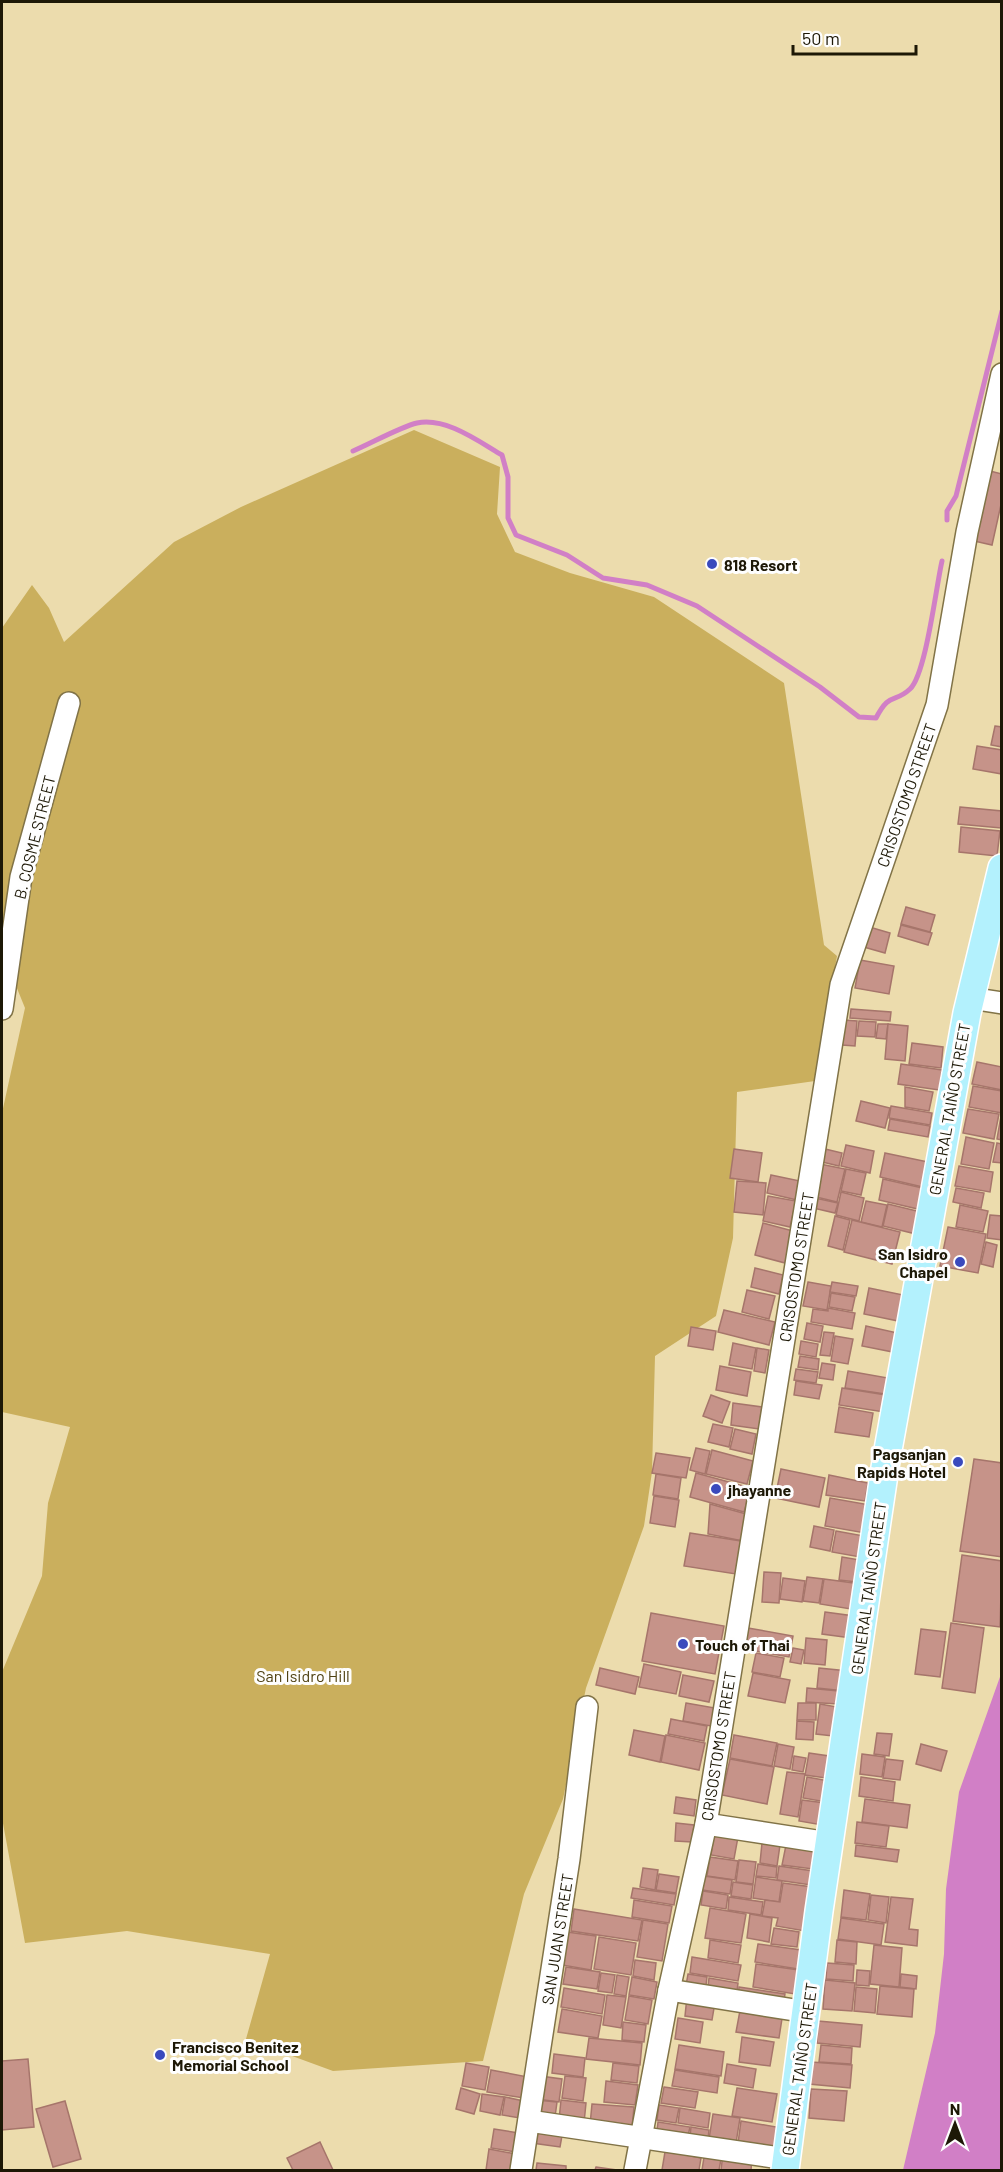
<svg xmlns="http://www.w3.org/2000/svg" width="1003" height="2172" viewBox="0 0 1003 2172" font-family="Barlow,sans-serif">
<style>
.green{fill:#caaf5d}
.water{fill:#d17fc6}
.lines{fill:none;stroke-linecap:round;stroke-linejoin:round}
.stream{stroke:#d17fc6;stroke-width:5}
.building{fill:#c69389;stroke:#a6756b;stroke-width:1.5}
.minor-casing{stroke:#817347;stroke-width:24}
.major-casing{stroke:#fff;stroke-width:30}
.minor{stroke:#fff;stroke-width:21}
.major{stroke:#b3f1fd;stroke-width:27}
.poi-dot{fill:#3a4abd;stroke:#fefefe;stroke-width:2}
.labels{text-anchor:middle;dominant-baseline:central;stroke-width:6;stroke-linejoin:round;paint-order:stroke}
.poi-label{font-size:16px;font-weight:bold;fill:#1d1806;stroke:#fefefe;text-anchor:start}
.street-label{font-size:16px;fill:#1d1806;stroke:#fefefe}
.park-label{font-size:16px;fill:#4f4112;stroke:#fefefe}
</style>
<rect width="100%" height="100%" fill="#ecdcad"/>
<path class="green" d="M 414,430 L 500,467 L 497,514 L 515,552 L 570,573 L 654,597 L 784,683 L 824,945 L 837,956 L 815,1081 L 737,1092 L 733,1238 L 716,1316 L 655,1356 L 652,1472 L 644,1526 L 586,1688 L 563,1799 L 524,1894 L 483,2061 L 333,2071 L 246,2039 L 270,1954 L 127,1931 L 25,1943 L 2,1818 L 2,1672 L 42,1576 L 48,1503 L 70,1427 L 2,1412 L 2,1113 L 25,1008 L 12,976 L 2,975 L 2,628 L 32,585 L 49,608 L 64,642 L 174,542 L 241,507 Z"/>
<path class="water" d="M 1001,1674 L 1001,2170 L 903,2170 L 935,2033 L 944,1954 L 946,1889 L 959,1792 Z"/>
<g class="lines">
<g class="stream">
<path d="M 353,451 C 370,444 400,427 417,423 C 446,417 478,441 502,455 L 508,477 L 508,518 L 516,535 L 567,555 L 603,578 L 647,585 L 697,606 L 820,687 L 859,717 L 876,718 C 890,691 894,704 910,689 C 926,674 936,587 942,561"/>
<path d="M 947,520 L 947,511 L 956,496 L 1002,311"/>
</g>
</g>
<g class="building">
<path d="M 990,471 L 1002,474 L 1002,500 L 992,545 L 974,541 Z"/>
<path d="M 995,726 L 1002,727 L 1002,747 L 991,745 Z"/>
<path d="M 977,746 L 1002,750 L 1002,774 L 973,769 Z"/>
<path d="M 960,807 L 1002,811 L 1001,828 L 958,824 Z"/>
<path d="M 961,827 L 1000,831 L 997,856 L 959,852 Z"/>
<path d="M 906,907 L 935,915 L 930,932 L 901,924 Z"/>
<path d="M 901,925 L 932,933 L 928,945 L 898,936 Z"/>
<path d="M 866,926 L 890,933 L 885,953 L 860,946 Z"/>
<path d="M 860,960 L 894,966 L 889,994 L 855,988 Z"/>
<path d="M 851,1009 L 891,1012 L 890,1021 L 850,1018 Z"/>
<path d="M 844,1020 L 857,1021 L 855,1046 L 842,1045 Z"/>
<path d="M 859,1021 L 876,1022 L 875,1037 L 857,1036 Z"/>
<path d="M 878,1024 L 888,1024 L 886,1039 L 876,1038 Z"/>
<path d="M 888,1024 L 908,1026 L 905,1061 L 885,1059 Z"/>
<path d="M 912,1043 L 943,1047 L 941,1068 L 909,1064 Z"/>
<path d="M 977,1062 L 1002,1067 L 1002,1090 L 972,1084 Z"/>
<path d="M 901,1064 L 942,1070 L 939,1090 L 898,1084 Z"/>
<path d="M 973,1086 L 1002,1091 L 1002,1113 L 969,1107 Z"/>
<path d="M 905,1087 L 933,1092 L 929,1111 L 905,1107 Z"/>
<path d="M 861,1101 L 890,1108 L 885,1128 L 856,1121 Z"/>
<path d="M 891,1106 L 932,1113 L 930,1125 L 889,1118 Z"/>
<path d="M 968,1109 L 999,1114 L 994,1139 L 963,1133 Z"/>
<path d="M 1001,1116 L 1002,1116 L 1002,1140 L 997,1139 Z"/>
<path d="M 890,1119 L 930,1126 L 928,1137 L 888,1130 Z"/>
<path d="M 966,1137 L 994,1143 L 989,1169 L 961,1164 Z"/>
<path d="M 997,1143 L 1002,1144 L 1002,1163 L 993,1162 Z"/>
<path d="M 846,1145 L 874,1151 L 870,1173 L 841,1166 Z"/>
<path d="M 821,1148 L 842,1153 L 839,1166 L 818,1161 Z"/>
<path d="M 734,1149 L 762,1153 L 758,1182 L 730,1178 Z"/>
<path d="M 885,1153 L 933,1163 L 927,1188 L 880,1177 Z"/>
<path d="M 820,1164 L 845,1169 L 837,1202 L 812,1196 Z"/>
<path d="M 959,1166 L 993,1172 L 990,1192 L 955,1186 Z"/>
<path d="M 846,1169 L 866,1173 L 861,1195 L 841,1191 Z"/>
<path d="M 771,1175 L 800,1181 L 797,1200 L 767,1193 Z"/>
<path d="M 883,1179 L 927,1189 L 922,1210 L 879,1200 Z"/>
<path d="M 737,1181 L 766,1183 L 763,1215 L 734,1212 Z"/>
<path d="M 956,1188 L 984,1193 L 981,1208 L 953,1202 Z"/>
<path d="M 841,1192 L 864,1198 L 859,1221 L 836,1215 Z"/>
<path d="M 768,1196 L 796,1201 L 790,1227 L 763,1221 Z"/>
<path d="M 815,1198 L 838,1203 L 835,1213 L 813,1208 Z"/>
<path d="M 866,1201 L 887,1205 L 882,1227 L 861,1222 Z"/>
<path d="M 888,1204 L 921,1212 L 916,1234 L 883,1226 Z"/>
<path d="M 960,1205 L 988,1211 L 983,1232 L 956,1227 Z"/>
<path d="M 990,1215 L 1002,1216 L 1002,1240 L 987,1238 Z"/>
<path d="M 835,1216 L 850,1220 L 843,1250 L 828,1246 Z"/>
<path d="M 852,1220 L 900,1232 L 892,1264 L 844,1252 Z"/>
<path d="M 763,1223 L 793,1231 L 785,1263 L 755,1255 Z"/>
<path d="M 948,1227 L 986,1234 L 978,1273 L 940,1266 Z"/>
<path d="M 986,1242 L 997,1245 L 993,1267 L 981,1264 Z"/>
<path d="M 755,1268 L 783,1275 L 779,1294 L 751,1287 Z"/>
<path d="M 808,1282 L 831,1286 L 827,1310 L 803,1306 Z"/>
<path d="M 832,1282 L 858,1286 L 856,1296 L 830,1292 Z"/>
<path d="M 869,1288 L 908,1296 L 903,1322 L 864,1314 Z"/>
<path d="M 747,1290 L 775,1296 L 769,1319 L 742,1312 Z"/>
<path d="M 831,1293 L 855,1297 L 852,1311 L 829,1307 Z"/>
<path d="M 828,1308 L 855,1313 L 852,1329 L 811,1322 L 813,1309 L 828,1311 Z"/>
<path d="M 724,1310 L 775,1322 L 769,1345 L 718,1332 Z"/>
<path d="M 807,1323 L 823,1326 L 820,1342 L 804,1339 Z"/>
<path d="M 866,1326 L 902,1334 L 898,1353 L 862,1346 Z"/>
<path d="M 691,1327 L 716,1331 L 713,1350 L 688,1346 Z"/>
<path d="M 824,1332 L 834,1333 L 830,1356 L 820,1355 Z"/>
<path d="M 835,1336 L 853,1339 L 848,1364 L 831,1361 Z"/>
<path d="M 801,1341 L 818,1344 L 816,1357 L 799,1354 Z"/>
<path d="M 733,1343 L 756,1348 L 752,1369 L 729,1365 Z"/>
<path d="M 757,1348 L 769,1350 L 765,1373 L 754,1371 Z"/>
<path d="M 800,1356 L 819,1359 L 818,1370 L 798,1367 Z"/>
<path d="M 822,1363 L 835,1365 L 833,1380 L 819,1378 Z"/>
<path d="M 720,1366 L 751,1372 L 747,1396 L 716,1390 Z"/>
<path d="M 796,1369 L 818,1372 L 816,1383 L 794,1380 Z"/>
<path d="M 848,1371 L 888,1378 L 885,1394 L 845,1388 Z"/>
<path d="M 796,1381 L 822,1385 L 819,1399 L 794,1395 Z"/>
<path d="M 842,1388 L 886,1395 L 884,1412 L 839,1405 Z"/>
<path d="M 711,1395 L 730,1402 L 722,1423 L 703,1416 Z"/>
<path d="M 733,1403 L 762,1407 L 759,1429 L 731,1425 Z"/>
<path d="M 839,1407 L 873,1413 L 869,1437 L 835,1432 Z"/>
<path d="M 713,1424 L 733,1428 L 729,1447 L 708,1442 Z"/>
<path d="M 735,1429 L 756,1434 L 752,1454 L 730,1449 Z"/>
<path d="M 696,1448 L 710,1451 L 705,1474 L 690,1470 Z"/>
<path d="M 712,1450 L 753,1461 L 747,1484 L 706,1474 Z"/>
<path d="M 656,1453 L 690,1458 L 686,1478 L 652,1473 Z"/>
<path d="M 974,1459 L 1002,1463 L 1002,1557 L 960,1551 Z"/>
<path d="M 781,1469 L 825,1478 L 819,1507 L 775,1498 Z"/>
<path d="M 696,1473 L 751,1488 L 744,1512 L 690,1497 Z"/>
<path d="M 656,1474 L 681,1478 L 678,1499 L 653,1495 Z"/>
<path d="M 829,1475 L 868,1483 L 865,1501 L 826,1495 Z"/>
<path d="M 654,1496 L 679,1500 L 675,1527 L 650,1523 Z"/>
<path d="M 830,1498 L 870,1505 L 865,1533 L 825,1526 Z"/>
<path d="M 710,1504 L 750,1515 L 743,1541 L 708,1534 Z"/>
<path d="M 814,1526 L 834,1530 L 830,1551 L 810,1547 Z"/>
<path d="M 836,1531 L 864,1536 L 860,1557 L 832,1552 Z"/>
<path d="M 690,1533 L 741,1541 L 736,1574 L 684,1566 Z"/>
<path d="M 962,1555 L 1002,1561 L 1000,1627 L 953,1621 Z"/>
<path d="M 842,1557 L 860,1560 L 857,1582 L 839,1580 Z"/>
<path d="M 764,1572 L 781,1573 L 779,1603 L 762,1602 Z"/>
<path d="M 807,1577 L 823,1579 L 819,1603 L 803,1601 Z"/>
<path d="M 783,1578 L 805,1581 L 802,1602 L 780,1599 Z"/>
<path d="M 824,1579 L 861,1584 L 857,1610 L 820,1604 Z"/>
<path d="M 825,1612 L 854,1616 L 851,1638 L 822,1634 Z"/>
<path d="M 651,1613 L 724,1626 L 715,1674 L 642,1661 Z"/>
<path d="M 951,1623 L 984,1628 L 975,1693 L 942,1688 Z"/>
<path d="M 748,1628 L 793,1636 L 789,1657 L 744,1649 Z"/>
<path d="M 921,1629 L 946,1632 L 940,1677 L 915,1674 Z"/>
<path d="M 806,1638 L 827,1640 L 825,1665 L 804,1663 Z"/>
<path d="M 793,1648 L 804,1650 L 801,1664 L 790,1662 Z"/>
<path d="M 756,1653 L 784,1658 L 780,1677 L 752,1672 Z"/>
<path d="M 644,1664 L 681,1672 L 676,1694 L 639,1687 Z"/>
<path d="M 600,1668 L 639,1677 L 635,1694 L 596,1685 Z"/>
<path d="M 819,1668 L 848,1671 L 845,1691 L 817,1688 Z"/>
<path d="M 753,1673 L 790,1680 L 785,1703 L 748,1696 Z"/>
<path d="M 683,1675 L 714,1681 L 709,1702 L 679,1696 Z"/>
<path d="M 807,1688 L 839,1691 L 838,1704 L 806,1702 Z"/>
<path d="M 686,1703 L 715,1708 L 711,1726 L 683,1721 Z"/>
<path d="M 798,1703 L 816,1703 L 816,1720 L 797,1720 Z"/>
<path d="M 820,1704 L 837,1707 L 833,1736 L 816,1734 Z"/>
<path d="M 671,1719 L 707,1726 L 704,1741 L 668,1734 Z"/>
<path d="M 797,1721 L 814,1722 L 813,1740 L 796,1739 Z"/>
<path d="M 634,1730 L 665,1736 L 660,1762 L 629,1755 Z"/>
<path d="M 877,1733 L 892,1734 L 889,1756 L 874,1754 Z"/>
<path d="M 666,1735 L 705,1743 L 699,1770 L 661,1762 Z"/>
<path d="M 734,1735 L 777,1743 L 772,1766 L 730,1758 Z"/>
<path d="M 778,1744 L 794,1747 L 790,1769 L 774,1766 Z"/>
<path d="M 921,1744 L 947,1751 L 941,1771 L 916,1764 Z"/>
<path d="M 809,1753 L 829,1756 L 826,1778 L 805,1775 Z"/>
<path d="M 862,1754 L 885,1757 L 882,1777 L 860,1774 Z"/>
<path d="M 794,1756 L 806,1758 L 803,1772 L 792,1770 Z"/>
<path d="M 730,1759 L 774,1767 L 767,1804 L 722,1795 Z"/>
<path d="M 886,1759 L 903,1761 L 900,1780 L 883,1778 Z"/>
<path d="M 787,1772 L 805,1774 L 798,1817 L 780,1814 Z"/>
<path d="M 807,1777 L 829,1781 L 826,1802 L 803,1798 Z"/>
<path d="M 861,1777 L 895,1782 L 893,1801 L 859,1796 Z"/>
<path d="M 676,1797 L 696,1800 L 694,1816 L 674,1813 Z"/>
<path d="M 865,1799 L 910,1805 L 907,1828 L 862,1822 Z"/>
<path d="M 802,1800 L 825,1803 L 822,1825 L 799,1821 Z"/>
<path d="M 857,1822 L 889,1826 L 886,1847 L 855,1843 Z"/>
<path d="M 676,1823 L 694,1825 L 692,1842 L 675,1841 Z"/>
<path d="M 714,1834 L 738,1837 L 734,1859 L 711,1855 Z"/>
<path d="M 762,1843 L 780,1845 L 777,1866 L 760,1863 Z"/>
<path d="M 786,1845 L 817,1850 L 813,1869 L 782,1865 Z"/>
<path d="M 856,1845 L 899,1850 L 897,1862 L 855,1856 Z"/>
<path d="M 710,1857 L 738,1861 L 735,1880 L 707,1876 Z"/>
<path d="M 739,1860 L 756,1862 L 753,1884 L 736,1882 Z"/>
<path d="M 758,1864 L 777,1867 L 776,1878 L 756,1876 Z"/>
<path d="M 779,1866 L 813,1871 L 811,1885 L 777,1880 Z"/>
<path d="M 643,1868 L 658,1870 L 655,1890 L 640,1887 Z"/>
<path d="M 659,1874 L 679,1877 L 676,1893 L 656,1890 Z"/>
<path d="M 704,1876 L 732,1880 L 730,1894 L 702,1890 Z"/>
<path d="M 756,1877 L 782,1881 L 779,1902 L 753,1898 Z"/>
<path d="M 733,1882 L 753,1885 L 751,1899 L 731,1896 Z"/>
<path d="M 783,1883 L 812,1887 L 805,1931 L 776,1926 L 778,1918 L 762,1916 L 765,1900 L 780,1902 Z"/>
<path d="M 633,1888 L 676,1894 L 674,1905 L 631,1898 Z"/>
<path d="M 844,1890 L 870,1894 L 866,1920 L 841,1917 Z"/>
<path d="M 703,1891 L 728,1895 L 726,1909 L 701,1905 Z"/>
<path d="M 871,1895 L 889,1897 L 886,1923 L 868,1920 Z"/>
<path d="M 729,1897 L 763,1902 L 761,1915 L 728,1910 Z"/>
<path d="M 891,1897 L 913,1899 L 909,1929 L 918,1930 L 917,1946 L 885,1942 Z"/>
<path d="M 634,1900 L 672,1906 L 669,1923 L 632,1917 Z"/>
<path d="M 710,1908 L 746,1914 L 741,1943 L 705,1938 Z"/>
<path d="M 574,1909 L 642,1920 L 638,1941 L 571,1931 Z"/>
<path d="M 750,1914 L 772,1918 L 769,1942 L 747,1938 Z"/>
<path d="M 841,1918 L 884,1924 L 881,1945 L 838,1939 Z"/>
<path d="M 643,1920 L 668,1924 L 662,1961 L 637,1957 Z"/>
<path d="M 774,1928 L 799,1932 L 797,1947 L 771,1944 Z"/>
<path d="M 567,1932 L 596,1936 L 591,1970 L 562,1965 Z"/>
<path d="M 599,1937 L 636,1943 L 631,1975 L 594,1969 Z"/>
<path d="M 710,1940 L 741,1945 L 738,1963 L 708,1958 Z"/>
<path d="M 837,1940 L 857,1942 L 856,1964 L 835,1962 Z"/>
<path d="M 758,1944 L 801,1950 L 798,1969 L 755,1962 Z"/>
<path d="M 874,1945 L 902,1948 L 899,1987 L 870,1984 Z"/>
<path d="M 692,1957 L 741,1965 L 738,1981 L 690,1973 Z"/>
<path d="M 635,1960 L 656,1963 L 654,1980 L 633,1976 Z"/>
<path d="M 827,1963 L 854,1965 L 853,1981 L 826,1979 Z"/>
<path d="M 756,1964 L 799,1970 L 795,1994 L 753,1987 Z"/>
<path d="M 566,1967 L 600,1972 L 597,1989 L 563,1984 Z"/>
<path d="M 857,1970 L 870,1971 L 869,1986 L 856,1985 Z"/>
<path d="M 601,1973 L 615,1975 L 612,1993 L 598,1991 Z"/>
<path d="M 688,1974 L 707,1977 L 705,1994 L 685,1991 Z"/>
<path d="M 901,1974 L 917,1976 L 916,1989 L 900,1987 Z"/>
<path d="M 617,1975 L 629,1977 L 626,1996 L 614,1994 Z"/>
<path d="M 632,1977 L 657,1982 L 654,1999 L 629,1995 Z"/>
<path d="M 709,1978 L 738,1983 L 736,1999 L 707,1995 Z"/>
<path d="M 825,1980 L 855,1983 L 852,2011 L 823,2009 Z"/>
<path d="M 880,1986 L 914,1989 L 912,2017 L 877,2014 Z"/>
<path d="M 739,1987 L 785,1994 L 783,2006 L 738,1999 Z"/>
<path d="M 856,1987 L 877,1989 L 875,2013 L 854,2011 Z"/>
<path d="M 564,1988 L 605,1995 L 602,2014 L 561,2007 Z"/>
<path d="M 607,1995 L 626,1997 L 621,2028 L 603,2025 Z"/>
<path d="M 629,1996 L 652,2000 L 648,2024 L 625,2020 Z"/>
<path d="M 687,1997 L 715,2002 L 712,2020 L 685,2016 Z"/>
<path d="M 741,2005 L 783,2012 L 779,2038 L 736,2032 Z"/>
<path d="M 562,2009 L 602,2016 L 598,2038 L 558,2032 Z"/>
<path d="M 678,2018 L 703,2022 L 700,2043 L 675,2039 Z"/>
<path d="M 818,2021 L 862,2025 L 860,2047 L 817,2043 Z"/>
<path d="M 623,2022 L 646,2025 L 644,2042 L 622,2040 Z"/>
<path d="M 742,2037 L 774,2042 L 770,2066 L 739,2062 Z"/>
<path d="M 589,2038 L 642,2043 L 640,2065 L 586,2059 Z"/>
<path d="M 679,2045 L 724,2052 L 721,2076 L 675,2069 Z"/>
<path d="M 821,2045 L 852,2048 L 851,2064 L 819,2062 Z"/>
<path d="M 554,2054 L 585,2058 L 583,2077 L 552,2073 Z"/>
<path d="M 2,2057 L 2,2061 L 28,2059 L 34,2127 L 2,2130 Z"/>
<path d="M 811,2062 L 852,2065 L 850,2088 L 809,2084 Z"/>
<path d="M 466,2063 L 489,2067 L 485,2090 L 462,2086 Z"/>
<path d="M 613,2063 L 639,2066 L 637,2083 L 611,2080 Z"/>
<path d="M 727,2064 L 756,2069 L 753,2088 L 724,2083 Z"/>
<path d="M 491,2070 L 528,2077 L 524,2098 L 487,2092 Z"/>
<path d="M 675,2070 L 719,2077 L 717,2093 L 672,2086 Z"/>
<path d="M 540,2076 L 562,2079 L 559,2102 L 537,2099 Z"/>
<path d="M 565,2076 L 586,2078 L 583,2101 L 562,2098 Z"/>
<path d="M 606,2081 L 638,2085 L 635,2105 L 604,2102 Z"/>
<path d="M 664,2087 L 698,2092 L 695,2108 L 661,2103 Z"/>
<path d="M 461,2088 L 480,2094 L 474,2114 L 456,2109 Z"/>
<path d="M 737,2088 L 777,2094 L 772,2122 L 732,2116 Z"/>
<path d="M 811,2089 L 847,2091 L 844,2121 L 809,2118 Z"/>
<path d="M 482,2094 L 504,2097 L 500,2115 L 480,2111 Z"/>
<path d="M 505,2097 L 524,2101 L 520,2118 L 502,2115 Z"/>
<path d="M 536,2100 L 557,2102 L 555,2117 L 534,2114 Z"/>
<path d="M 561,2100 L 586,2103 L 584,2123 L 559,2120 Z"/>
<path d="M 65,2101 L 81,2159 L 53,2167 L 36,2109 Z"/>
<path d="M 592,2104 L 634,2107 L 632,2128 L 590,2125 Z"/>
<path d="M 659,2105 L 679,2108 L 676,2123 L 657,2120 Z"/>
<path d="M 680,2108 L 710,2113 L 708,2128 L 678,2123 Z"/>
<path d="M 713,2114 L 740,2118 L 736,2143 L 709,2139 Z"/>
<path d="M 741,2121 L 782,2128 L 779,2149 L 738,2143 Z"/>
<path d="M 658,2122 L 690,2127 L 688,2136 L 657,2131 Z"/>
<path d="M 535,2125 L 563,2130 L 560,2147 L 532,2143 Z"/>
<path d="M 691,2127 L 709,2130 L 708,2139 L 690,2136 Z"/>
<path d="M 494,2129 L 519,2133 L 516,2152 L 491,2148 Z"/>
<path d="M 320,2142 L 333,2170 L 293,2170 L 287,2158 Z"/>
<path d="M 666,2146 L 682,2149 L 681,2154 L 701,2158 L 699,2170 L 662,2170 Z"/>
<path d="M 489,2149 L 516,2154 L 514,2170 L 486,2170 Z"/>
<path d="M 705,2151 L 722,2154 L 719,2170 L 702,2170 Z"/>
<path d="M 723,2154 L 752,2158 L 751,2170 L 721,2170 Z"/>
<path d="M 537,2163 L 566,2166 L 566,2170 L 536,2170 Z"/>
<path d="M 596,2167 L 617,2170 L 595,2170 Z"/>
</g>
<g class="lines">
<defs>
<g id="minor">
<path d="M 970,998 L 1002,1003"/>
<path d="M 2,1009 L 21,877 L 69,703"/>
<path d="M 706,1824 L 829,1843"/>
<path d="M 669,1990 L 807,2012"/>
<path d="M 529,2121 L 787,2159"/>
<path d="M 521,2170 L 569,1859 L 587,1707"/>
<path d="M 635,2170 L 669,1990 L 706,1824 L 841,985 L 937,705 L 967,532 L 1002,374"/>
</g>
<path id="major" d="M 785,2170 L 819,1911 L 886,1461 L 967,1013 L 1002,868"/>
</defs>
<use href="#minor" class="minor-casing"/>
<use href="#major" class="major-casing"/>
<use href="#minor" class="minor"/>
<use href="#major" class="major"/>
</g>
<g class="poi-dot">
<circle cx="712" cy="564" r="6"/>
<circle cx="960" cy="1262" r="6"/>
<circle cx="958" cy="1462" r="6"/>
<circle cx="716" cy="1489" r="6"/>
<circle cx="683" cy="1644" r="6"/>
<circle cx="160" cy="2055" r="6"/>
</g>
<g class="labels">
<g class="poi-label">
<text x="724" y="564">818 Resort</text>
<text x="948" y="1253" text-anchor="end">San Isidro<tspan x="948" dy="18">Chapel</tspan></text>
<text x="946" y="1453" text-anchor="end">Pagsanjan<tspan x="946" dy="18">Rapids Hotel</tspan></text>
<text x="728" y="1489">jhayanne</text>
<text x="695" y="1644">Touch of Thai</text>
<text x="172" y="2046">Francisco Benitez<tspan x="172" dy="18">Memorial School</tspan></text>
</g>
<g class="street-label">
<text transform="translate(906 795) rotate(-71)">CRISOSTOMO STREET</text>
<text transform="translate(34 837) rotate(-76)">B. COSME STREET</text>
<text transform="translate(949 1109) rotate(-80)">GENERAL TAIÑO STREET</text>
<text transform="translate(796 1267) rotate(-81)">CRISOSTOMO STREET</text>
<text transform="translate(868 1588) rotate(-82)">GENERAL TAIÑO STREET</text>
<text transform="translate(718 1746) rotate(-81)">CRISOSTOMO STREET</text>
<text transform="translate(557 1939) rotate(-81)">SAN JUAN STREET</text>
<text transform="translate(799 2069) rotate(-82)">GENERAL TAIÑO STREET</text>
</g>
<g class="park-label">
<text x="303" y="1675">San Isidro Hill</text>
</g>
</g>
<rect width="1003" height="2172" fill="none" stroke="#1d1806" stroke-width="6"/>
<g transform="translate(955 2124)" stroke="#fefefe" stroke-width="4.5" paint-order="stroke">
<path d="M0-4.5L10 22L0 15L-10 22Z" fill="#1d1806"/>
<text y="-9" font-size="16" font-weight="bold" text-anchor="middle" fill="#1d1806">N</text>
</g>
<path d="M793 45v9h123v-9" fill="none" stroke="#1d1806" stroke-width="3"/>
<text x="802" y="45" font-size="18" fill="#1d1806" stroke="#fefefe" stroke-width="4.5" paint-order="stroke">50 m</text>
</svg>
